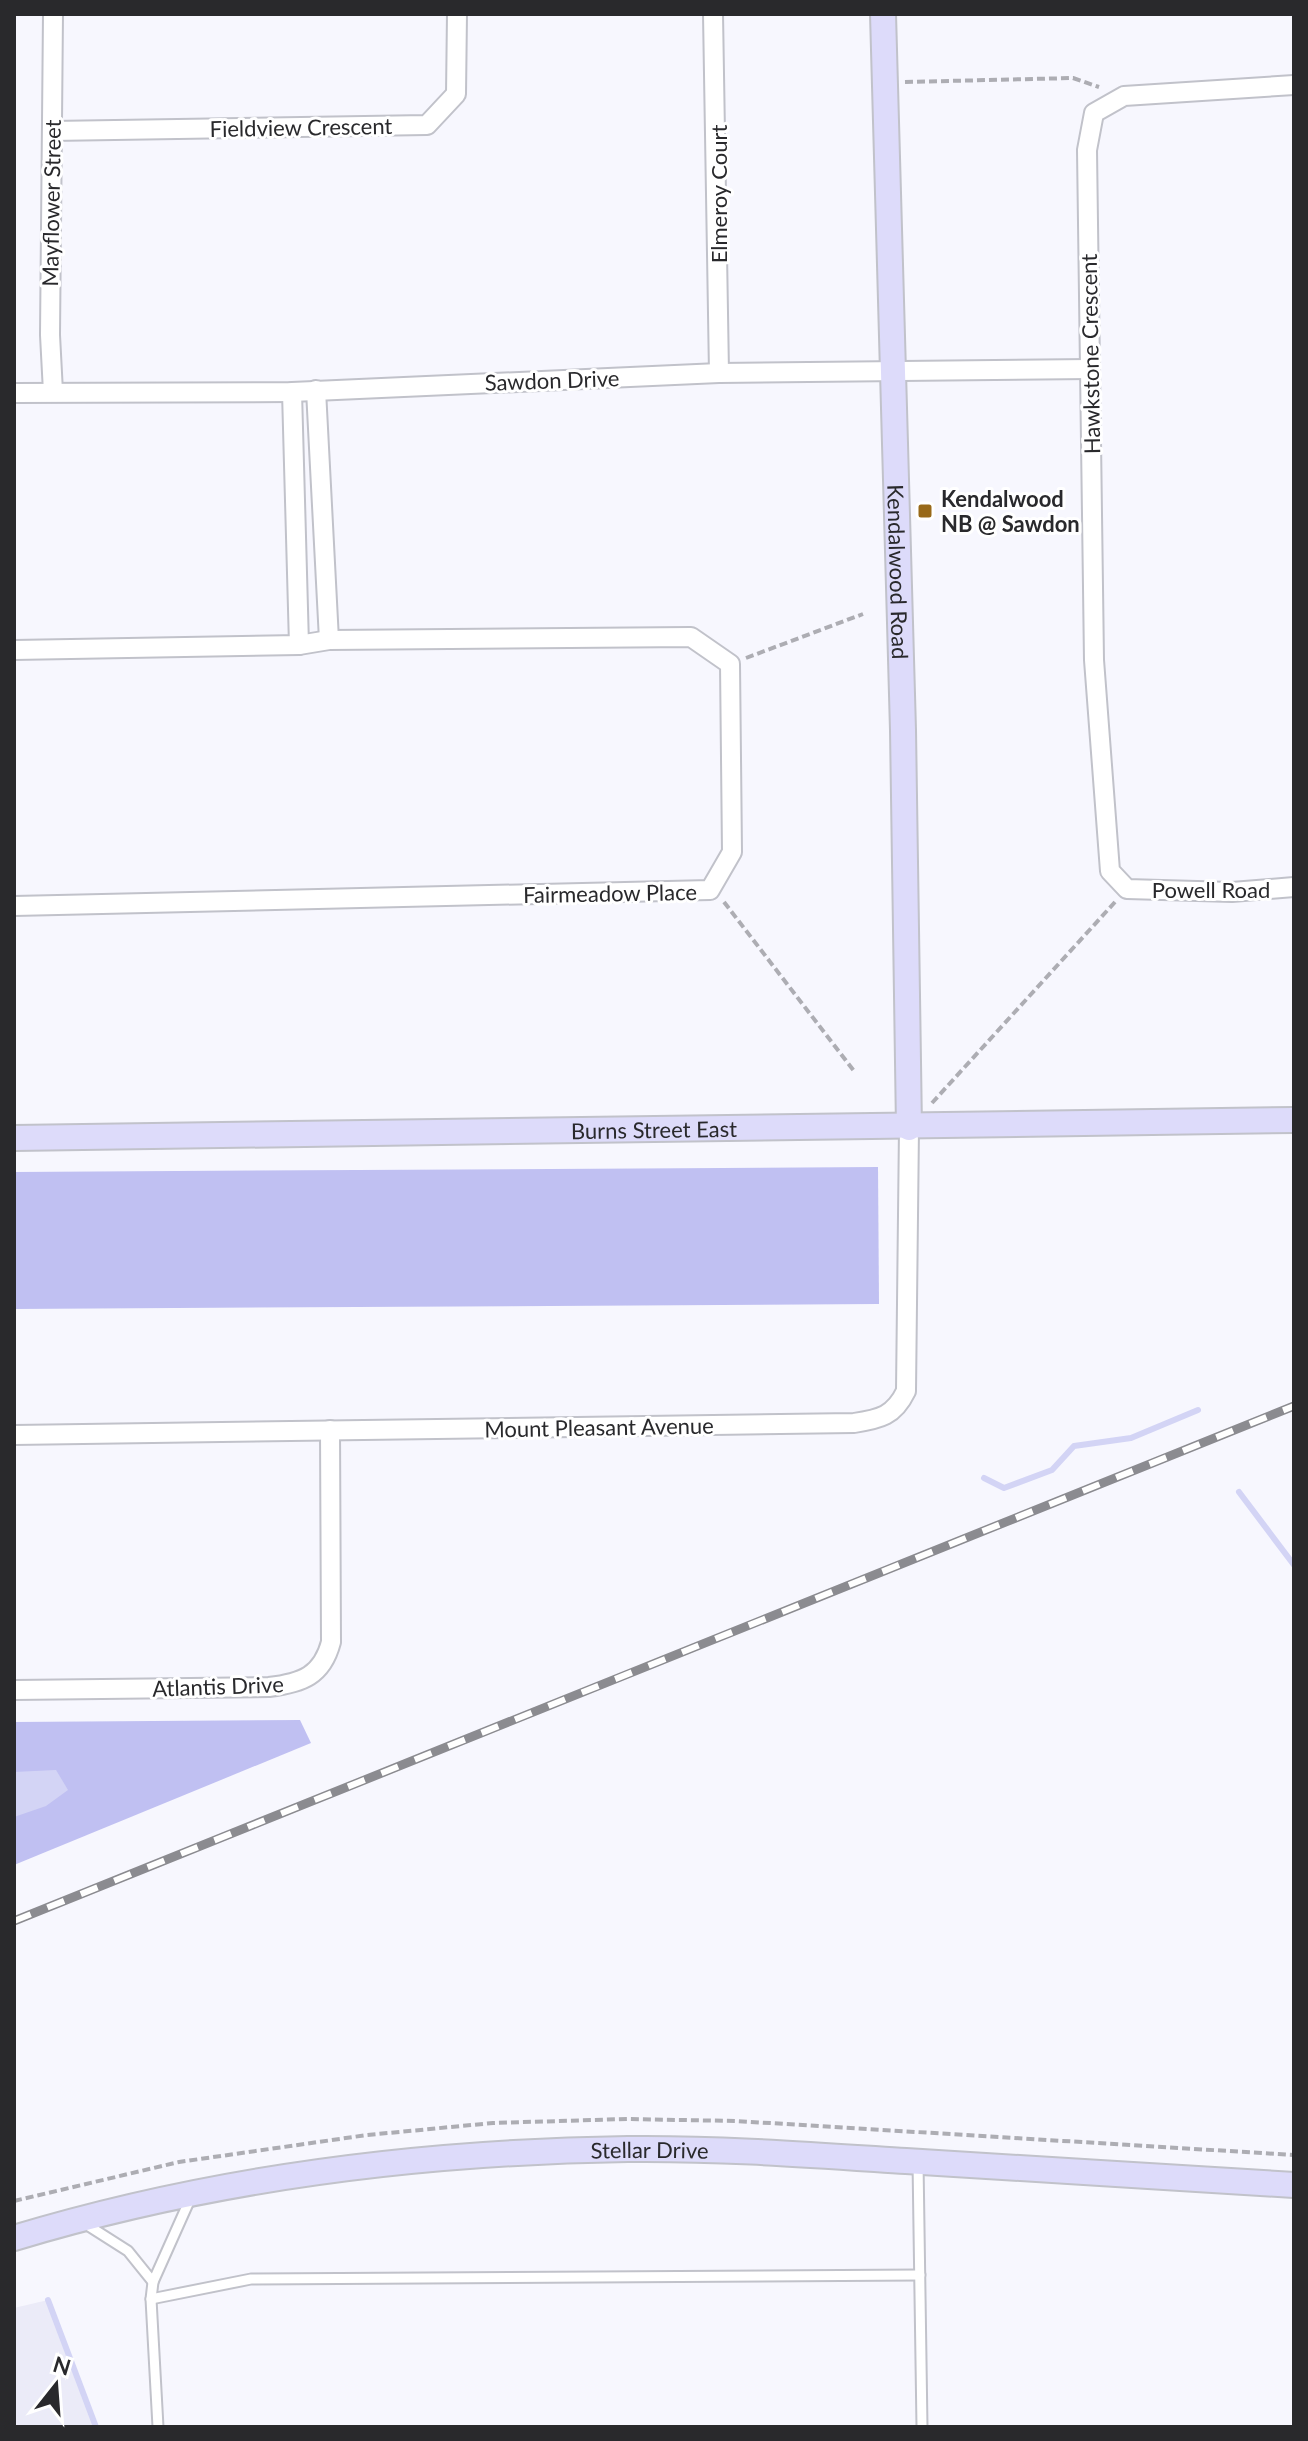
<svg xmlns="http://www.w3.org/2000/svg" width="1308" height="2441" viewBox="0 0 1308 2441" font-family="Lato,sans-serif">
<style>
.built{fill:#ebebf8}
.green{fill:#c0c0f2}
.water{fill:#d3d4f5}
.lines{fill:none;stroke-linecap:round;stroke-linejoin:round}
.stream{stroke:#d3d4f5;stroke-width:6}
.lane-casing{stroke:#c1c2ca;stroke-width:13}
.street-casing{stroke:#c1c2ca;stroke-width:22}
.secondary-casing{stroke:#c1c2ca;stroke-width:28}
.path{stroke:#adadb3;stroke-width:4;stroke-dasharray:8 4;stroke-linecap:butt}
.lane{stroke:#fff;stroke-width:9}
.street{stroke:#fff;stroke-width:18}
.secondary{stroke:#dddbfa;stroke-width:24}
.rail-casing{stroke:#8b8b90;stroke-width:9}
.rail{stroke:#fff;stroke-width:6;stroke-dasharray:18;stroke-linecap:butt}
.poi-dot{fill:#986919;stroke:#fff;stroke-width:3}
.labels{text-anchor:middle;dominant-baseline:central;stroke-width:6;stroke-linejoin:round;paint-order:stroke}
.street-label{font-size:22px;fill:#29292c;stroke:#fff}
.poi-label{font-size:22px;font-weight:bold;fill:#29292c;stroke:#fff;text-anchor:start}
</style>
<rect width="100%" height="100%" fill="#f7f7fe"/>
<path class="built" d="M 48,2300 L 48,2301 L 96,2427 L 14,2427 L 14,2308 Z"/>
<g class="green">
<path d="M 878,1167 L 879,1304 L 14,1309 L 14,1172 Z"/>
<path d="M 300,1720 L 311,1743 L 14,1865 L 14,1722 Z"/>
</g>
<path class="water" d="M 56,1770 L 68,1790 L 46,1806 L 14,1817 L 14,1772 Z"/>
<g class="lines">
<g class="stream">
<path d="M 984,1478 L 1004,1488 L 1052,1470 L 1074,1446 L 1131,1438 L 1198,1410"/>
<path d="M 1239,1492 L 1294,1565"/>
<path d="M 48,2300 L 96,2427"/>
</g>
<defs>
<g id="lane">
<path d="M 918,2162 L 922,2427"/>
<path d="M 84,2223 L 128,2251 L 153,2282 L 191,2197"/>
<path d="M 153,2282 L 151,2299 L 158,2427"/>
<path d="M 151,2299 L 251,2279 L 920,2275"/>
</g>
<g id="street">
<path d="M 713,14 L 719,373"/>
<path d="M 1294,85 L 1124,96 L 1094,113 L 1087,150 L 1094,660 L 1110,871 L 1127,889 L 1232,892 L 1294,887"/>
<path d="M 52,131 L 427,125 L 456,94 L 457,14"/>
<path d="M 316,390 L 329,640"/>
<path d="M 53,392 L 50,335 L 53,14"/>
<path d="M 292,392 L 299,645"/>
<path d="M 14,393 L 292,392 L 719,373 L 1090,369"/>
<path d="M 14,650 L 299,645 L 329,640 L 691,637 L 730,664 L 732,852 L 710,890 L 14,906"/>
<path d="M 14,1435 L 854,1423 C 880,1419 894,1416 906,1391 L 909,1128"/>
<path d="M 14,1690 L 269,1687 C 302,1683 322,1676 331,1642 L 330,1430"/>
</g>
<g id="secondary">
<path id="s1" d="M 883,14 L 903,730 L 909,1128"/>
<path id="s2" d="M 14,1138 L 1294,1120"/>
<path id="s3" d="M 14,2238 C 213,2178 420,2152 628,2149 C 720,2148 813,2155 906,2161 C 1035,2169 1165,2177 1294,2185"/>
</g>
</defs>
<use href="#lane" class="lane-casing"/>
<use href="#street" class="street-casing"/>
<use href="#secondary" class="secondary-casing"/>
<g class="path">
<path d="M 905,82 L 1073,78 L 1099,87"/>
<path d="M 746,658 L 863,614"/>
<path d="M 724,902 L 854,1071"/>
<path d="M 932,1103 L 1115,902"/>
<path d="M 14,2201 L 179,2162 L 367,2135 L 493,2123 L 627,2119 L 736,2121 L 1294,2155"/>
</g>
<use href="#lane" class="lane"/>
<use href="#street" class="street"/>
<use href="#secondary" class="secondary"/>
<defs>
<path id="rail" d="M 14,1921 L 1294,1406"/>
</defs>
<use href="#rail" class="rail-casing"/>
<use href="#rail" class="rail"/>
</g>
<rect class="poi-dot" x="917" y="503" width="16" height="16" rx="4"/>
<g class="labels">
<g class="street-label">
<text transform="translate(301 127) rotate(-1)">Fieldview Crescent</text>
<text transform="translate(718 194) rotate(-90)">Elmeroy Court</text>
<text transform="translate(51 203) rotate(-89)">Mayflower Street</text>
<text transform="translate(1090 354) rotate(-91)">Hawkstone Crescent</text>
<text transform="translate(552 380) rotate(-2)">Sawdon Drive</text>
<text stroke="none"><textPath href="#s1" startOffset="558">Kendalwood Road</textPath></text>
<text x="1211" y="889">Powell Road</text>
<text transform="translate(610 893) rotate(-1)">Fairmeadow Place</text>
<text stroke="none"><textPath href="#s2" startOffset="640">Burns Street East</textPath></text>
<text transform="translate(599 1427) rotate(-1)">Mount Pleasant Avenue</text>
<text transform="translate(218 1686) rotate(-2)">Atlantis Drive</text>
<text stroke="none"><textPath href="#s3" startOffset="644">Stellar Drive</textPath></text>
</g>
<g class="poi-label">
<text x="941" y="498">Kendalwood<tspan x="941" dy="25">NB @ Sawdon</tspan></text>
</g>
</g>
<rect width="1308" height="2441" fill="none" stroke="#29292c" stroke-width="32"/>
<g transform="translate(56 2385) rotate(17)" stroke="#ffffff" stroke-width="6" paint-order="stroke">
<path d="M0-6L14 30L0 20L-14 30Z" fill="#29292c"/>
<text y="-12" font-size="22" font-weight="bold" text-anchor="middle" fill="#29292c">N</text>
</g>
</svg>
